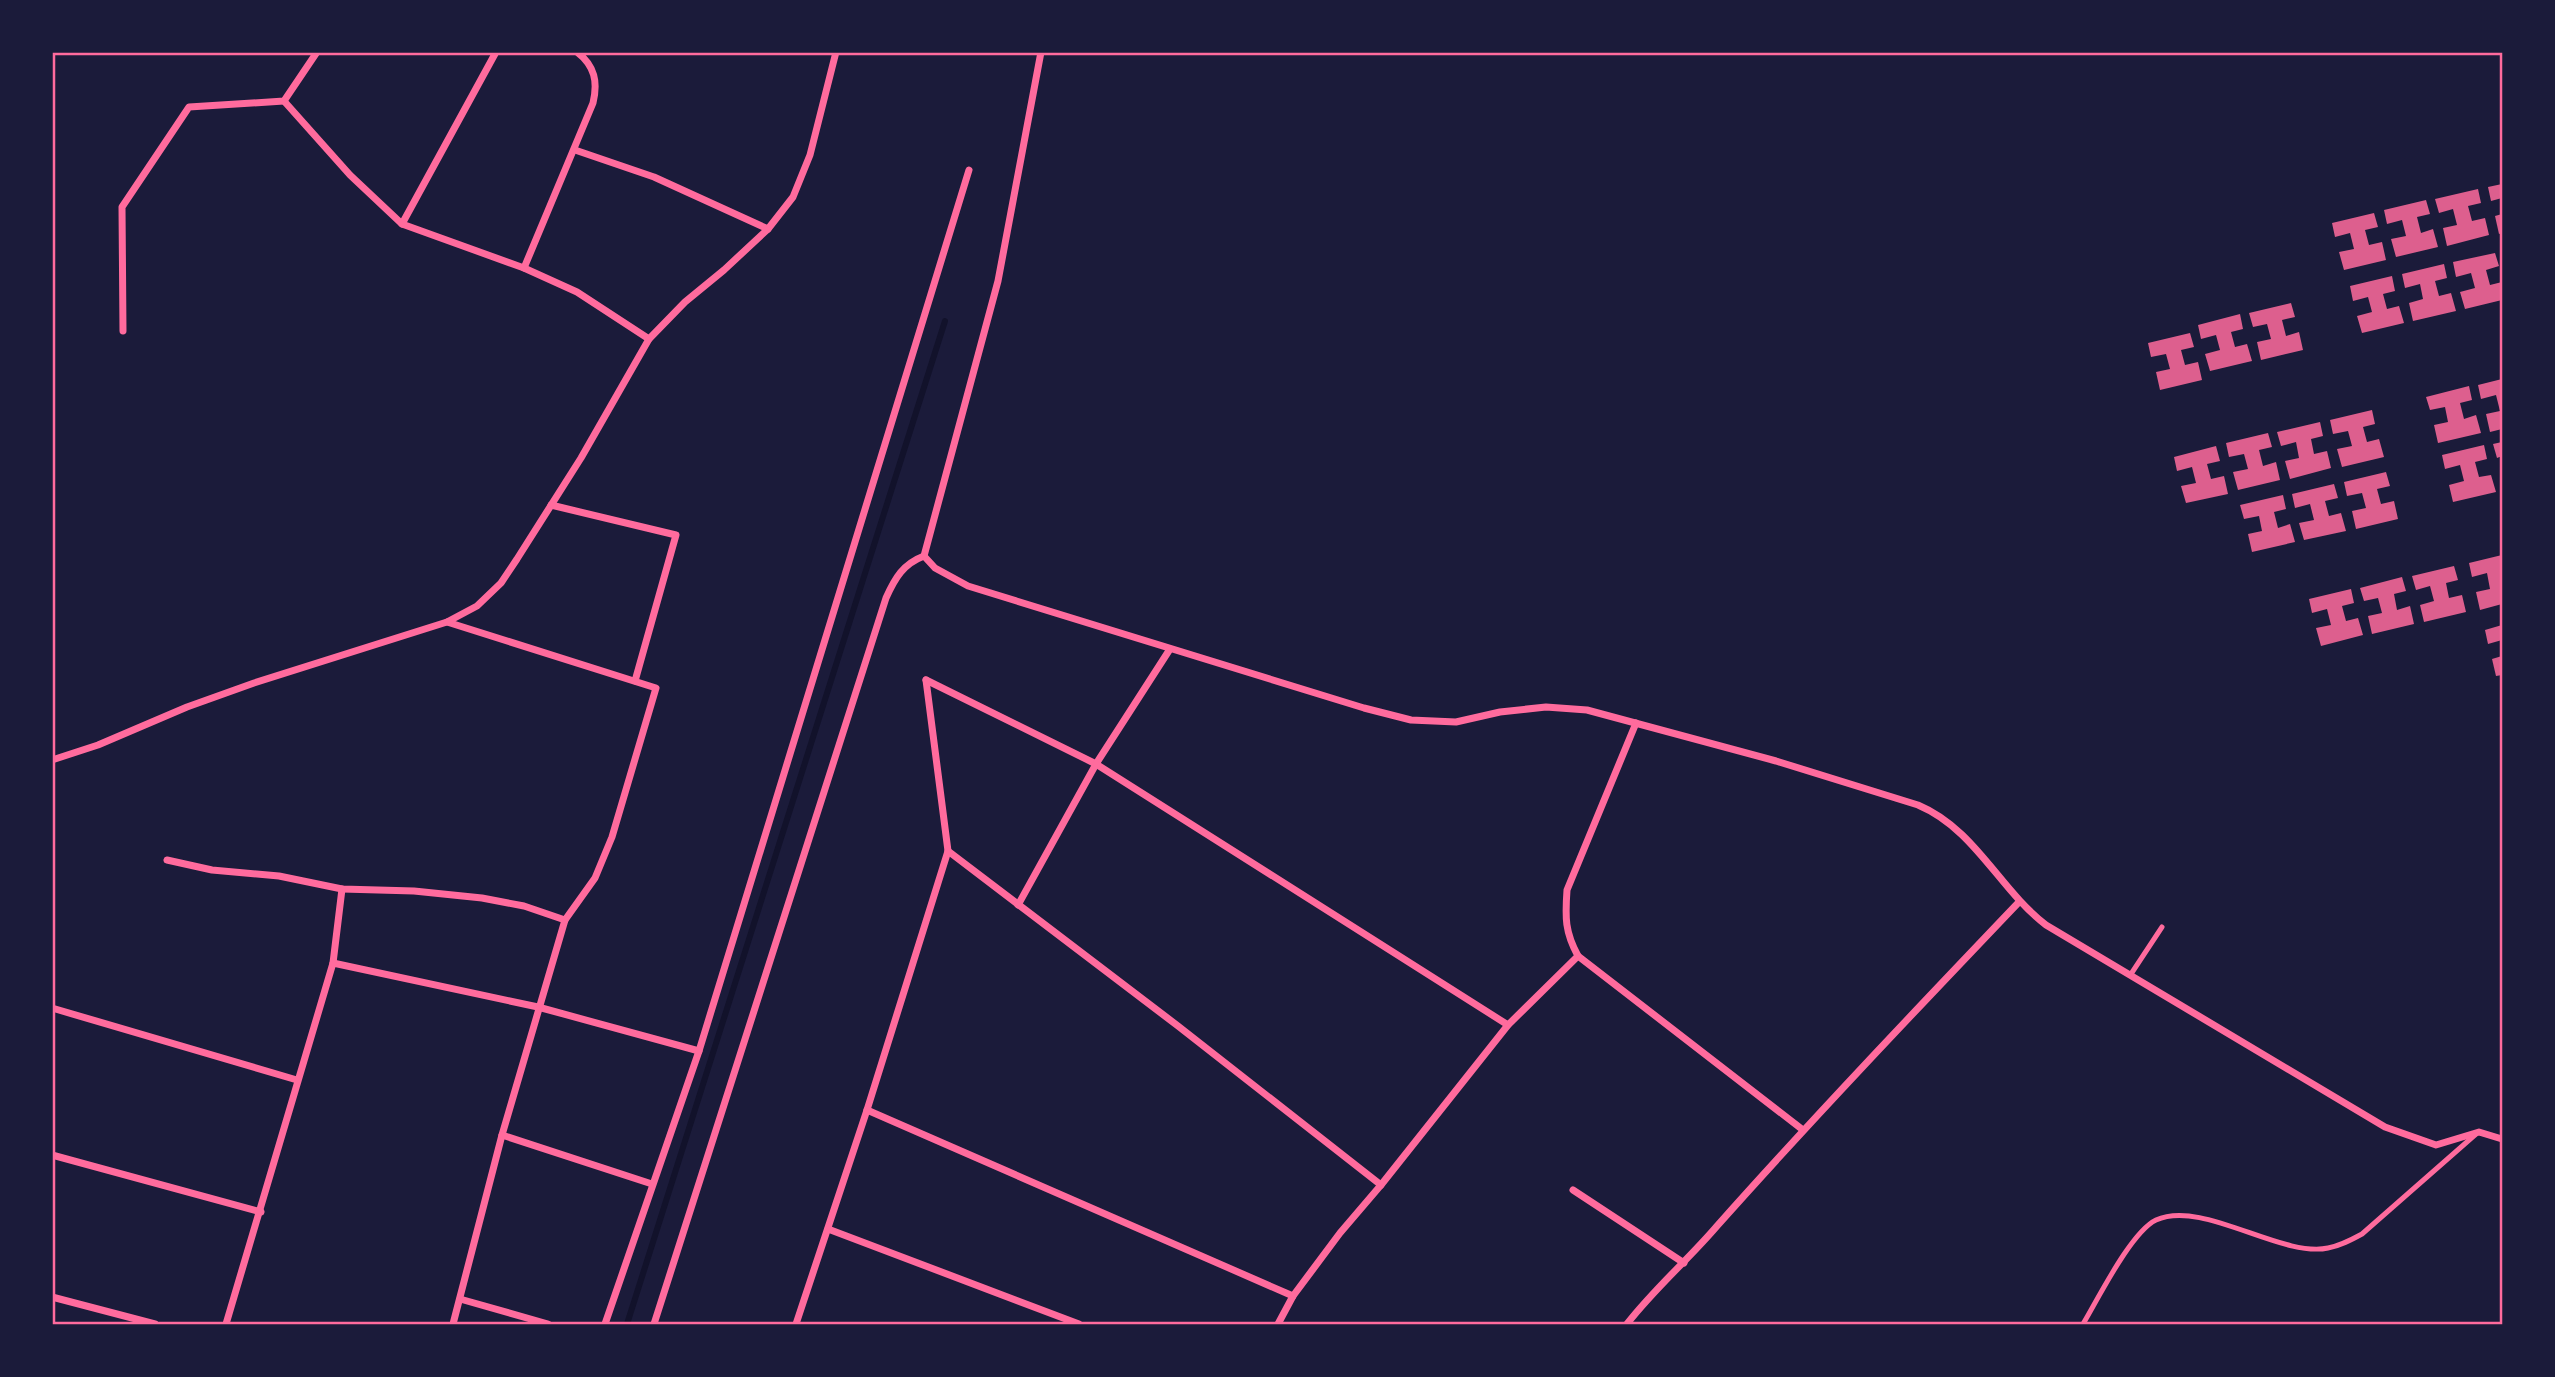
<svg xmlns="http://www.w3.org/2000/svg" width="2555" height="1377" viewBox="0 0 2555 1377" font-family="Mulish,sans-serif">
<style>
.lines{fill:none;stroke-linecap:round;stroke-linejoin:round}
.stream{stroke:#12122b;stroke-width:6}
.building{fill:#dd5f8e}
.service{stroke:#ff6b9d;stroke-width:5}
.minor{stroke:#ff6b9d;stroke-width:7}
.neatline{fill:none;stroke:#ff6b9d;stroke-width:2.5}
</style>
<rect width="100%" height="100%" fill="#1b1b3a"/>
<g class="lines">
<path class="stream" d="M 627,1324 L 945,321"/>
</g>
<g class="building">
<path d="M 2502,184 L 2502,198 L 2491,201 L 2488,187 Z"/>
<path d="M 2478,189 L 2481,203 L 2468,206 L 2472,221 L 2485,218 L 2489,235 L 2447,246 L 2443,228 L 2457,225 L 2453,209 L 2439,213 L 2435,199 Z"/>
<path d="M 2426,200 L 2430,214 L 2417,217 L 2421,233 L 2433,229 L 2438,247 L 2396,257 L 2391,239 L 2406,236 L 2402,220 L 2387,224 L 2384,210 Z"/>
<path d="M 2374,213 L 2378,227 L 2365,230 L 2369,245 L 2382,242 L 2386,260 L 2344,270 L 2339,252 L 2354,249 L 2350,233 L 2335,237 L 2332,223 Z"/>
<path d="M 2502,214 L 2502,233 L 2499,234 L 2495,216 Z"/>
<path d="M 2495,253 L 2499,266 L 2486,270 L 2490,285 L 2502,282 L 2502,300 L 2465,309 L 2460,292 L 2475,288 L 2471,273 L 2456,277 L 2453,262 Z"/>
<path d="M 2444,264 L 2447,278 L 2435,281 L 2439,296 L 2451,293 L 2456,311 L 2413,321 L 2409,303 L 2423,299 L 2420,284 L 2405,288 L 2402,274 Z"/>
<path d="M 2392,276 L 2395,291 L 2383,294 L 2387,309 L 2399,306 L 2404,323 L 2362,333 L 2357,316 L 2372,312 L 2368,297 L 2353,301 L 2350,286 Z"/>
<path d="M 2291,303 L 2295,317 L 2282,320 L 2286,336 L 2299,332 L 2303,350 L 2261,360 L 2257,342 L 2271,339 L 2267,324 L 2253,327 L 2249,313 Z"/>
<path d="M 2240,314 L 2243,329 L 2231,332 L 2235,347 L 2247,344 L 2252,361 L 2210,371 L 2205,354 L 2220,350 L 2216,335 L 2201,339 L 2198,325 Z"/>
<path d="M 2190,333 L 2194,347 L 2181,350 L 2185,365 L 2198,362 L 2202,380 L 2160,390 L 2156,372 L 2170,369 L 2166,354 L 2151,357 L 2148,343 Z"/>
<path d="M 2502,379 L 2502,429 L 2490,432 L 2486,414 L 2500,411 L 2496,395 L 2481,399 L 2478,385 Z"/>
<path d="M 2469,386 L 2472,400 L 2460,403 L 2464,419 L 2476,415 L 2481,433 L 2438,443 L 2434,425 L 2448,422 L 2445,407 L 2430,410 L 2426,397 Z"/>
<path d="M 2372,410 L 2375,424 L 2363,427 L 2367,442 L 2379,439 L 2384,457 L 2342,467 L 2337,449 L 2352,446 L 2348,431 L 2333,434 L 2330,420 Z"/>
<path d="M 2320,422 L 2323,436 L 2311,439 L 2314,454 L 2327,451 L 2331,468 L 2290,479 L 2285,461 L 2299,458 L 2296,442 L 2281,446 L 2277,432 Z"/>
<path d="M 2268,433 L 2272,447 L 2259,450 L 2263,466 L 2276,462 L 2280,480 L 2238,490 L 2233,472 L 2248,469 L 2244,454 L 2229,457 L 2226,443 Z"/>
<path d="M 2502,442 L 2502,456 L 2497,458 L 2493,444 Z"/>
<path d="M 2484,445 L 2487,459 L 2475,462 L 2479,477 L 2491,475 L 2496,492 L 2453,502 L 2449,485 L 2464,481 L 2460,465 L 2445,469 L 2442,455 Z"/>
<path d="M 2216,446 L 2220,461 L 2207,464 L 2211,479 L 2224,476 L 2228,494 L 2186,503 L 2181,486 L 2196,483 L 2192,467 L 2177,471 L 2174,457 Z"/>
<path d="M 2386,472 L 2390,486 L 2377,489 L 2381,504 L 2394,501 L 2398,519 L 2356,529 L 2352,511 L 2366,508 L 2362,493 L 2347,496 L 2344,482 Z"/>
<path d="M 2334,484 L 2338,498 L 2325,501 L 2329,516 L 2341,513 L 2346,531 L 2304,540 L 2299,523 L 2314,520 L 2310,504 L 2295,508 L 2292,494 Z"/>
<path d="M 2283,495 L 2286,509 L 2274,512 L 2278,528 L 2290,524 L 2295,542 L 2252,552 L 2248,534 L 2262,531 L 2259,516 L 2244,519 L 2240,505 Z"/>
<path d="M 2502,555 L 2502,604 L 2480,610 L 2476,592 L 2490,589 L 2487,573 L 2472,577 L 2469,563 Z"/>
<path d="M 2454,566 L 2458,580 L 2446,583 L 2449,598 L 2462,595 L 2466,612 L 2424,622 L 2420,605 L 2434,601 L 2430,586 L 2416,590 L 2412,576 Z"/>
<path d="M 2402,577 L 2406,591 L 2394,594 L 2397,610 L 2410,606 L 2414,624 L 2372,634 L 2368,616 L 2382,613 L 2378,598 L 2364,601 L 2360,588 Z"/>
<path d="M 2351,589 L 2354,603 L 2342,606 L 2346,621 L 2358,618 L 2363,635 L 2321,646 L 2316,628 L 2331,625 L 2327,609 L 2312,613 L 2309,599 Z"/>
<path d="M 2502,625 L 2502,640 L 2488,644 L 2485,630 Z"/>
<path d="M 2502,656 L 2502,675 L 2496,676 L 2492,659 Z"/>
</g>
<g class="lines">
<g class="service">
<path d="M 2131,974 L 2162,927"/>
<path d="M 2083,1324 C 2098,1299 2131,1232 2156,1220 C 2202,1199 2281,1258 2328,1248 C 2340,1246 2351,1240 2362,1234 L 2476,1134"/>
</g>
<g class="minor">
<path d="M 284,101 L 350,175 L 402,224 L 524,268 L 577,292 L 649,339"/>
<path d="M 575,150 L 654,177 L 768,229"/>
<path d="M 402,224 L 496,52"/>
<path d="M 524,268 L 593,103 C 598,82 595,66 577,52"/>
<path d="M 123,331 L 122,207 L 189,107 L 284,101 L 317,52"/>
<path d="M 551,505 L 676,535 L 635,681"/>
<path d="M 924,556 L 935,568 L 968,586 L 1364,708 L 1411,720 L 1456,722 L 1500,712 L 1546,707 L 1587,710 L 1776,761 L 1918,805 C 1975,829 1999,889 2046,925 L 2385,1127 L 2436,1145 L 2479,1132 L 2502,1139"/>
<path d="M 924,556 L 998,281 L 1041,52"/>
<path d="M 447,622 L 656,688 L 612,837 L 595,878 L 565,920 L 502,1135 L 453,1324"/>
<path d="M 926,680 L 1096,764 L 1508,1025"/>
<path d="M 52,760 L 98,745 L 187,707 L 254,683 L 447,622 L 477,606 L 501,583 L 517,559 L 581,458 L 649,339 L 685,302 L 724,270 L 768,229 L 793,197 L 810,155 L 836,52"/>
<path d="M 948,851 L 1178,1026 L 1381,1185"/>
<path d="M 167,860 L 212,870 L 279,876 L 342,889 L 414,891 L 482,898 L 524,906 L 565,920"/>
<path d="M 1018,905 L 1096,764 L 1170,649"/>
<path d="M 1578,956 L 1803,1130"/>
<path d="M 333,963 L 538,1007 L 699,1051"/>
<path d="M 52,1008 L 297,1080"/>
<path d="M 867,1110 L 1293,1296"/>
<path d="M 502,1135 L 652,1184"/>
<path d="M 52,1155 L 261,1212"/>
<path d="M 1573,1190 L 1684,1263"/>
<path d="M 828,1229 L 1079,1324"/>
<path d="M 52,1297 L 155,1324"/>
<path d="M 460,1299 L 548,1324"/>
<path d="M 226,1324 L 333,963 L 342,889"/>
<path d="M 605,1324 L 699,1051 L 969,170"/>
<path d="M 654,1324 L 886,598 C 895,578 903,564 924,556"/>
<path d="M 796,1324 L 867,1110 L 948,851 L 926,680"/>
<path d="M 1278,1324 L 1293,1296 L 1340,1233 L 1381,1185 L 1508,1025 L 1578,956 C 1565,932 1565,918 1567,890 L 1636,723"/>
<path d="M 1627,1324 C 1654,1289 1688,1260 1717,1226 C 1815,1116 1917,1009 2019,902"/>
</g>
</g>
<rect width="2555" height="1377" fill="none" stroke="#1b1b3a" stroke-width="108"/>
<rect x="54" y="54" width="2447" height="1269" class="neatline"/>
</svg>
